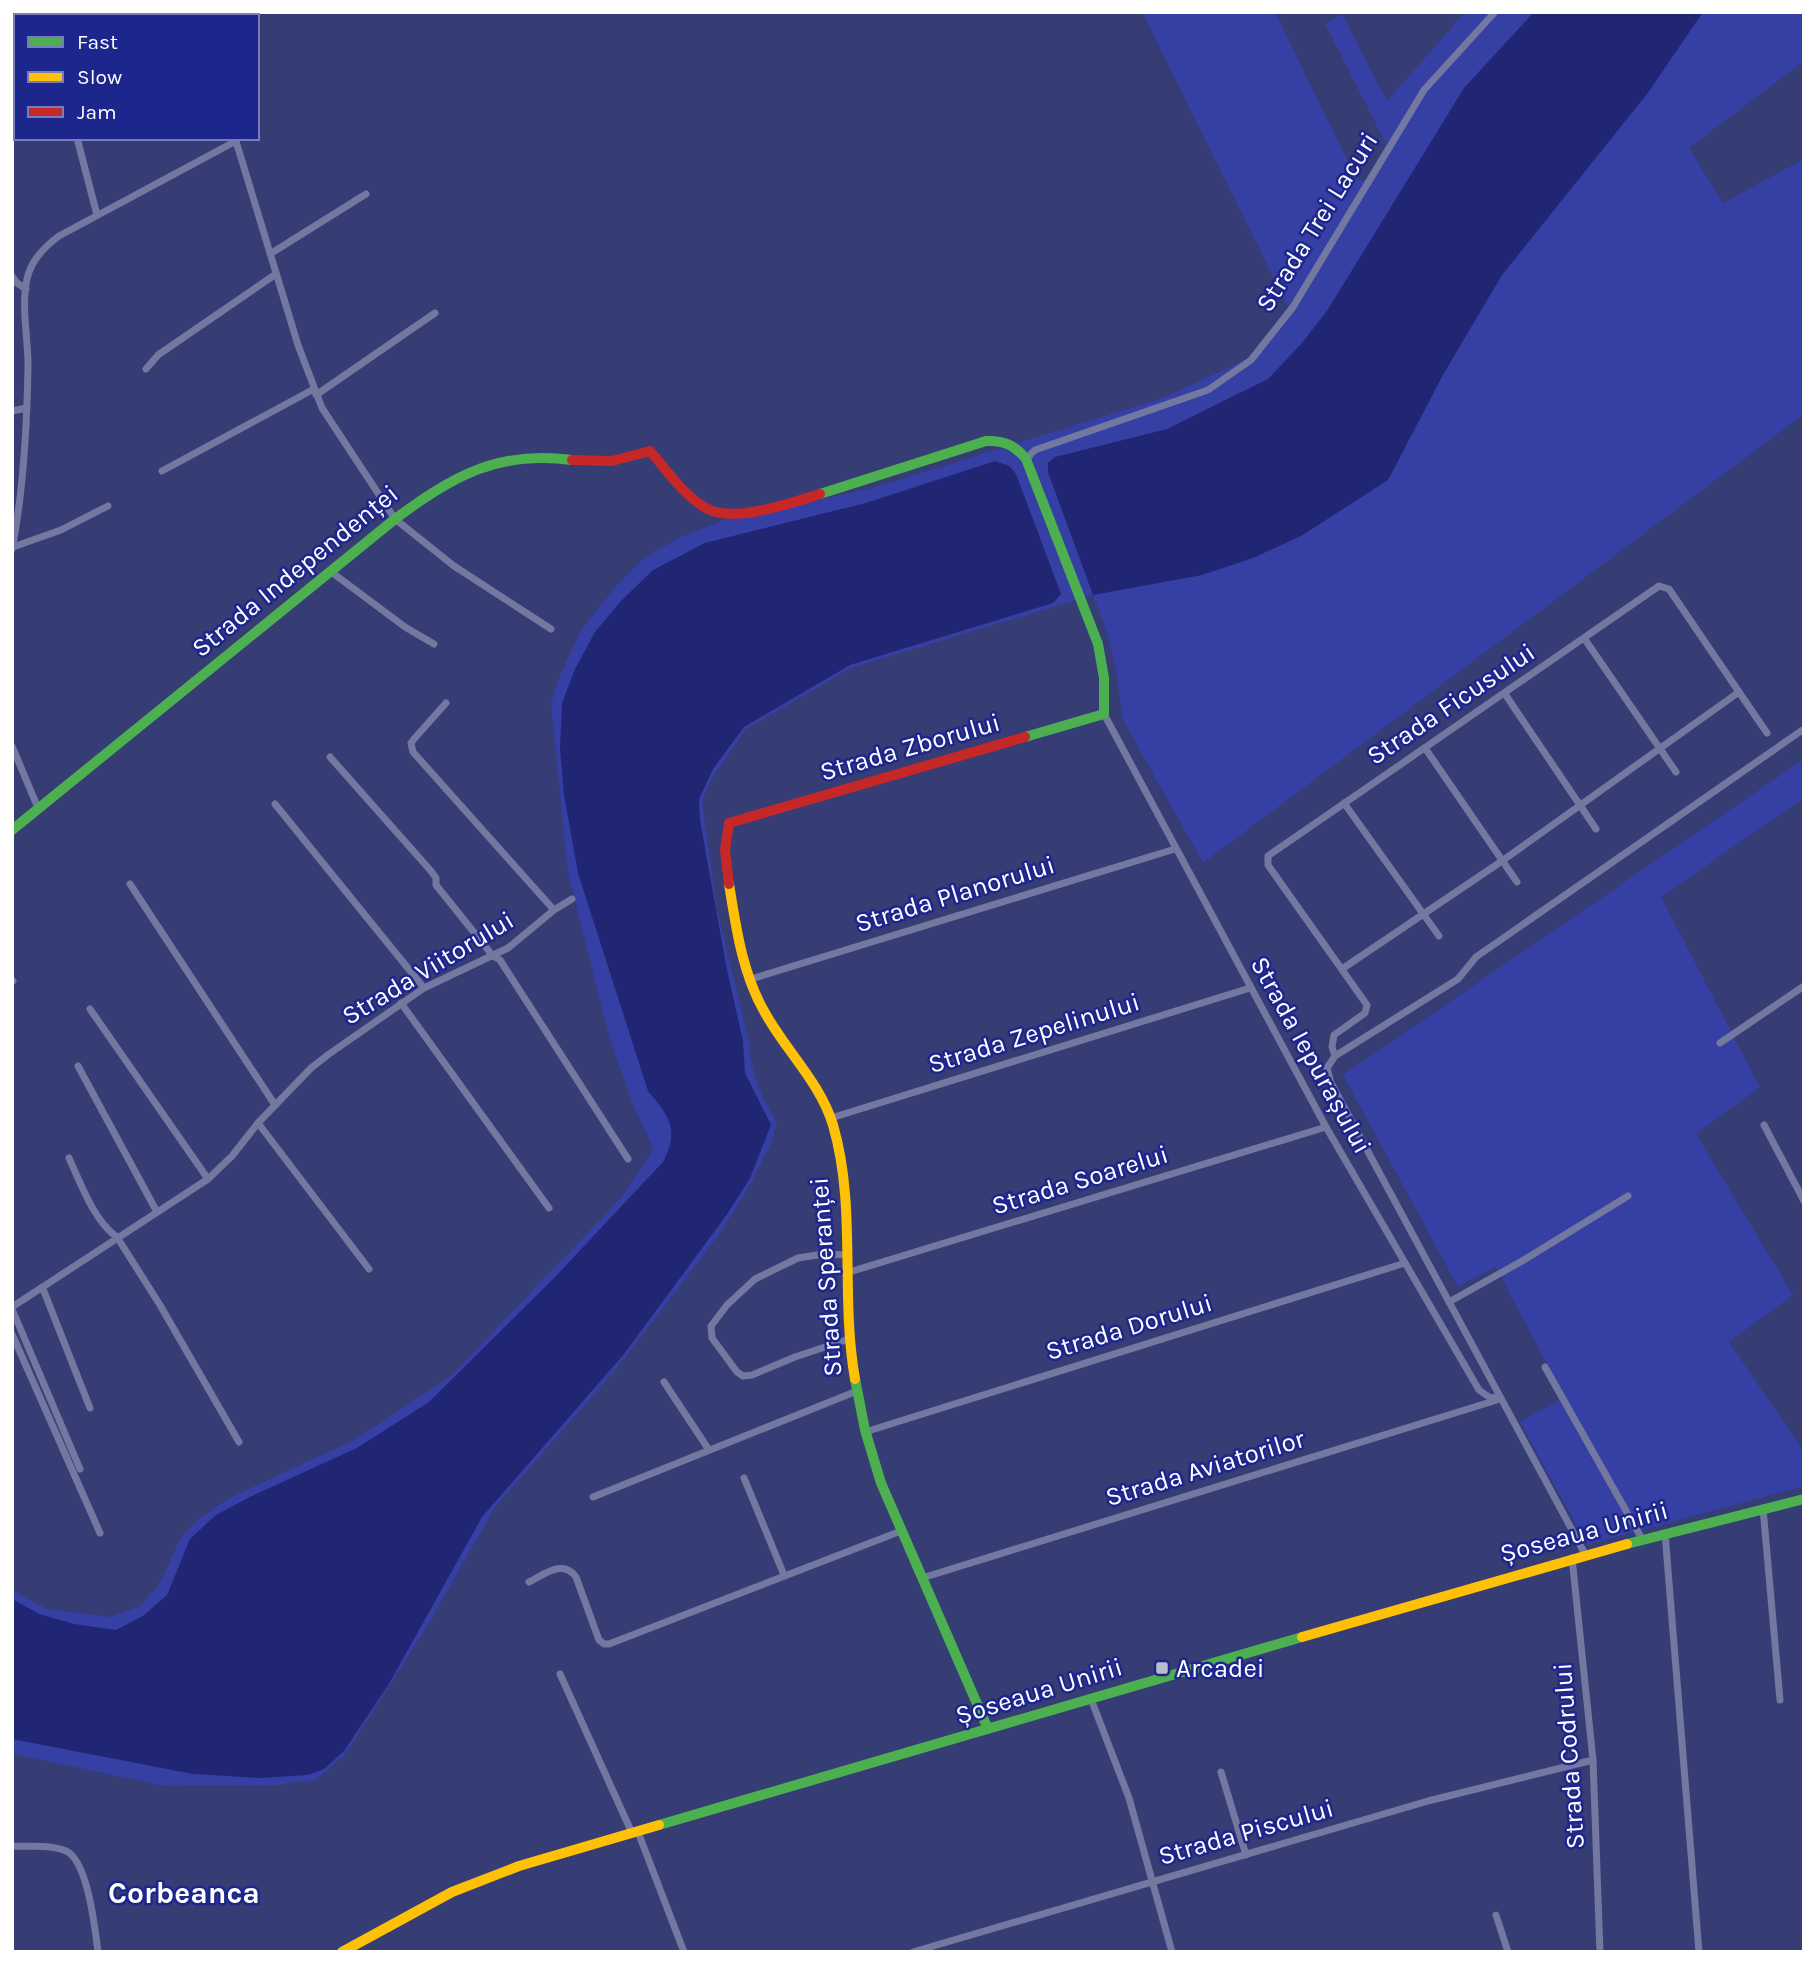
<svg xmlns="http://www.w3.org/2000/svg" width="1816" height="1964" viewBox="0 0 1816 1964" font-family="Karla,sans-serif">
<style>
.green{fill:#353fa4}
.water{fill:#202673}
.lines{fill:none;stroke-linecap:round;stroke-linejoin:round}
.street{stroke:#72789f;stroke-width:7}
.fast{stroke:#4caf50;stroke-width:10}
.slow{stroke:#ffc107;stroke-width:10}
.jam{stroke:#c62828;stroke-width:10}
.poi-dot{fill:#b9bbce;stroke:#1d268d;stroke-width:2.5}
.labels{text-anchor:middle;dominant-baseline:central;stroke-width:5;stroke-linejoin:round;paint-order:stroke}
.street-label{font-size:26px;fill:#fff;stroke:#1d268d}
.poi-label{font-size:26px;fill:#fff;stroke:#1d268d;text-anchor:start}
.quarter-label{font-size:30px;font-weight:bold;fill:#fff;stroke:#1d268d}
</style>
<rect width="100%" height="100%" fill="#363c74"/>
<g class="green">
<path d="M 1142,12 L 1275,12 L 1357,180 L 1365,181 L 1386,144 L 1325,24 L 1342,14 L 1387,101 L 1465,12 L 1804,12 L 1804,61 L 1689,148 L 1723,203 L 1804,159 L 1804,414 L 1203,863 L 1123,720 L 1116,670 L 1108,636 L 1093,595 L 851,668 L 746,729 L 712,778 L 702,801 L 717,909 L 749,1041 C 752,1078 759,1091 777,1123 L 772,1141 L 750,1185 L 718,1236 L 612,1374 L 495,1507 L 423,1633 L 344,1756 L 315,1780 L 278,1785 L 166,1786 L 12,1754 L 12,1590 L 47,1609 L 110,1617 L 140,1606 L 160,1583 L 180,1539 L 201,1517 L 231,1497 L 352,1441 L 451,1376 L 618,1201 L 647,1160 L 653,1147 L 633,1105 L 610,1040 L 568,872 L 551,704 L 561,673 L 581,630 L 617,585 L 642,560 L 676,539 L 727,519 L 873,488 L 1163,398 L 1249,358 L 1288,307 Z"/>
<path d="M 1804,759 L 1804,798 L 1661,897 L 1760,1087 L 1696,1134 L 1793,1295 L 1729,1342 L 1804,1452 L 1804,1486 L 1587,1545 L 1520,1422 L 1564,1397 L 1496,1267 L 1458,1287 L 1343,1075 Z"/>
</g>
<g class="water">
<path d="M 1534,12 L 1703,12 L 1647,94 L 1502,275 L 1444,373 L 1388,480 L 1301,536 L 1253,558 L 1202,575 L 1093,595 L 1048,472 L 1048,463 L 1055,457 L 1167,429 L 1268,379 L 1301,344 L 1327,311 L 1464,88 Z"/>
<path d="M 995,461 L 1009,466 L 1016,474 L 1061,594 L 1053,603 L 850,665 L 744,727 L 713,769 L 699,799 L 700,820 L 726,965 L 743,1041 L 745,1073 L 771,1125 L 750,1178 L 728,1213 L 624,1354 L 482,1517 L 390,1682 L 344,1751 L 324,1769 L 307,1775 L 260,1778 L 193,1774 L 12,1739 L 12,1599 L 39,1614 L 74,1624 L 116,1630 L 143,1616 L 167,1595 L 190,1539 L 216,1515 L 252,1496 L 357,1448 L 429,1402 L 555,1277 L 663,1162 C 680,1129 669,1116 648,1091 L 578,873 L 564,795 L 560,750 L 562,703 L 575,669 L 595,632 L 621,601 L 653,570 L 705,543 L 866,503 Z"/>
</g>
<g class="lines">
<g class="street">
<path d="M 14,12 L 16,18"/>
<path d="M 198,12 L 199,16"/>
<path d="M 77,138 L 97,215"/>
<path d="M 235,138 L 298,345 L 322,408 L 395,519 L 454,566 L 551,629"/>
<path d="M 270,254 L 366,194"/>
<path d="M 12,276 L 17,283 L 26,289"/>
<path d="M 146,369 L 158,355 L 276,274"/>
<path d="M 316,395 L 435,313"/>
<path d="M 12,411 L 27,408"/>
<path d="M 1026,459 L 1035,450 L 1208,390 L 1251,360 L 1293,307 L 1424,90 L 1495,12"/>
<path d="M 162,471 L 314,389"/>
<path d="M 13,547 L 61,530 L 108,506"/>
<path d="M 12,549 C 24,489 27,426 28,365 C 28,338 21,306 27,279 C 31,260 44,247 59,236 L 236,141"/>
<path d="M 330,571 L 405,627 L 434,644"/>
<path d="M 1584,638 L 1676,772"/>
<path d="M 1505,694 L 1596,829"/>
<path d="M 446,703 L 414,739 L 411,743 L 413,752 L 554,910"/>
<path d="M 1104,714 L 1326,1127 L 1479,1390 L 1489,1397 L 1501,1399"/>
<path d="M 12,746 L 38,808"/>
<path d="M 1425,748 L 1517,882"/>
<path d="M 330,757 L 431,871 L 436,878 L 436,885 L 493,956 L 500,960 L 628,1159"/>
<path d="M 1344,803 L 1439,936"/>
<path d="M 275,804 L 424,988"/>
<path d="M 130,884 L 275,1105"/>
<path d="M 1342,969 L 1502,861 L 1739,692 L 1767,733"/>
<path d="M 12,980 L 13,981"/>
<path d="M 748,980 L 1175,849"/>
<path d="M 401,1003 L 549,1208"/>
<path d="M 90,1009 L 208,1179"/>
<path d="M 1720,1043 L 1804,986"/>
<path d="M 1335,1056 L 1332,1047 L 1334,1035 L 1365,1013 L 1367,1005 L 1268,865 L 1268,856 L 1659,586 L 1669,589 L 1739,692"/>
<path d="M 78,1066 L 157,1212"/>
<path d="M 831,1118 L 1250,988"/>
<path d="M 258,1123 L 369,1269"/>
<path d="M 1764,1125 L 1804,1201"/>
<path d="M 69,1158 C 80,1182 95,1223 117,1237 L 160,1305 L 239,1442"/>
<path d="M 846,1255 L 824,1254 L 798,1258 L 755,1279 L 727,1305 L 711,1326 L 712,1338 L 737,1372 L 743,1376 L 752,1375 L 795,1357 L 849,1339"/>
<path d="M 846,1273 L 1326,1127"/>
<path d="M 43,1289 L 90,1408"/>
<path d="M 1449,1302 L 1522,1261 L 1628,1196"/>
<path d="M 12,1307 L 208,1179 L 232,1156 L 258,1123 L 311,1068 L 329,1054 L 424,988 L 508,948 L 554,910 L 572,899"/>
<path d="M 12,1309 L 80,1469"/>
<path d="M 12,1334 L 100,1533"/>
<path d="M 1545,1367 L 1642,1539"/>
<path d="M 664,1382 L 709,1450"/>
<path d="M 865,1432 L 1405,1263"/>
<path d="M 744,1478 L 784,1575"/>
<path d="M 593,1497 L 857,1391"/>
<path d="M 1763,1508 L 1780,1700"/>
<path d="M 1665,1533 L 1699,1952"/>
<path d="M 1585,1554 L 1331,1083 L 1327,1068 L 1335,1056 L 1458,979 L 1476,957 L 1804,729"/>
<path d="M 1572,1558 L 1593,1760 L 1600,1952"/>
<path d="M 922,1578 L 1497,1400"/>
<path d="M 529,1582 C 545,1574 563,1559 576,1577 L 599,1640 L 604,1644 L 609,1644 L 901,1531"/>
<path d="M 560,1674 L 632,1833"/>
<path d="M 1091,1699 L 1129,1798 L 1172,1952"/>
<path d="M 1221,1772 L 1246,1855"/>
<path d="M 638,1832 L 684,1952"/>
<path d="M 12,1846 C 29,1847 50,1844 66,1851 C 88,1861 95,1929 98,1952"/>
<path d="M 1496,1915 L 1508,1952"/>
<path d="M 913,1952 L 1428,1801 L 1593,1760"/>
</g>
<g class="fast">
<path d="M 820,494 L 986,441 C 1003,440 1015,445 1026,459 L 1098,644 L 1104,678 L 1104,714 L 1025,737"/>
<path d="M 12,830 L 395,519 C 453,476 498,450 572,460"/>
<path d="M 855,1379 L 865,1430 L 881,1483 L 988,1729"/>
<path d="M 1627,1544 L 1804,1499"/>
<path d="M 659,1825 L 1302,1637"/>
</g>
<g class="slow">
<path d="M 729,884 C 736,927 742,972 764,1011 C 785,1050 820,1082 833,1125 C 857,1207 840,1295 855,1379"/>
<path d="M 1302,1637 L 1627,1544"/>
<path d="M 342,1952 L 452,1892 L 519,1866 L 659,1825"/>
</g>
<g class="jam">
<path d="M 572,460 L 612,461 L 650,451 C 667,470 684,497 708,509 C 735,523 791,503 820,494"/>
<path d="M 729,884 L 725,850 L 729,823 L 1025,737"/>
</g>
</g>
<rect class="poi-dot" x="1155" y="1661" width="14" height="14" rx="3.5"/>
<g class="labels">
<g class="street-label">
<text transform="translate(1317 222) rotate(-58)">Strada Trei Lacuri</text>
<text transform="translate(295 571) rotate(-39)">Strada Independenței</text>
<text transform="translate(1451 704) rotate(-34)">Strada Ficusului</text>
<text transform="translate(910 747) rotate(-16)">Strada Zborului</text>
<text transform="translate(955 894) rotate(-17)">Strada Planorului</text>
<text transform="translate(428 968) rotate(-31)">Strada Viitorului</text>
<text transform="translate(1034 1033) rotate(-17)">Strada Zepelinului</text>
<text transform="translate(1311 1055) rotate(61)">Strada Iepurașului</text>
<text transform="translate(1080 1180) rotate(-17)">Strada Soarelui</text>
<text transform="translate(826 1277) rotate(-94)">Strada Speranței</text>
<text transform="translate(1129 1327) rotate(-17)">Strada Dorului</text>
<text transform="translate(1205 1468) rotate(-17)">Strada Aviatorilor</text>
<text transform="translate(1584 1532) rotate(-15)">Șoseaua Unirii</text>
<text transform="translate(1039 1691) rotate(-17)">Șoseaua Unirii</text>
<text transform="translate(1569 1756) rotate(-94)">Strada Codrului</text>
<text transform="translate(1246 1832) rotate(-16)">Strada Piscului</text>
</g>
<g class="poi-label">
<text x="1176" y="1668">Arcadei</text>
</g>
<g class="quarter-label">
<text x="184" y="1893">Corbeanca</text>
</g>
</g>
<rect width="1816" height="1964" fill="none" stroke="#ffffff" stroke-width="28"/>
<rect x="14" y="14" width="245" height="126" fill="#1d268d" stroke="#777dbb" stroke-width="2"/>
<rect x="28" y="37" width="35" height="10" fill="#4caf50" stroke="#777dbb" stroke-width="2"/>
<text x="77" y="49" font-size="21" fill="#ffffff">Fast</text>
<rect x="28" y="72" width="35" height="10" fill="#ffc107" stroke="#777dbb" stroke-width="2"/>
<text x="77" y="84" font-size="21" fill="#ffffff">Slow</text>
<rect x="28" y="107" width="35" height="10" fill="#c62828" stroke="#777dbb" stroke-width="2"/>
<text x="77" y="119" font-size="21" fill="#ffffff">Jam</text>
</svg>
